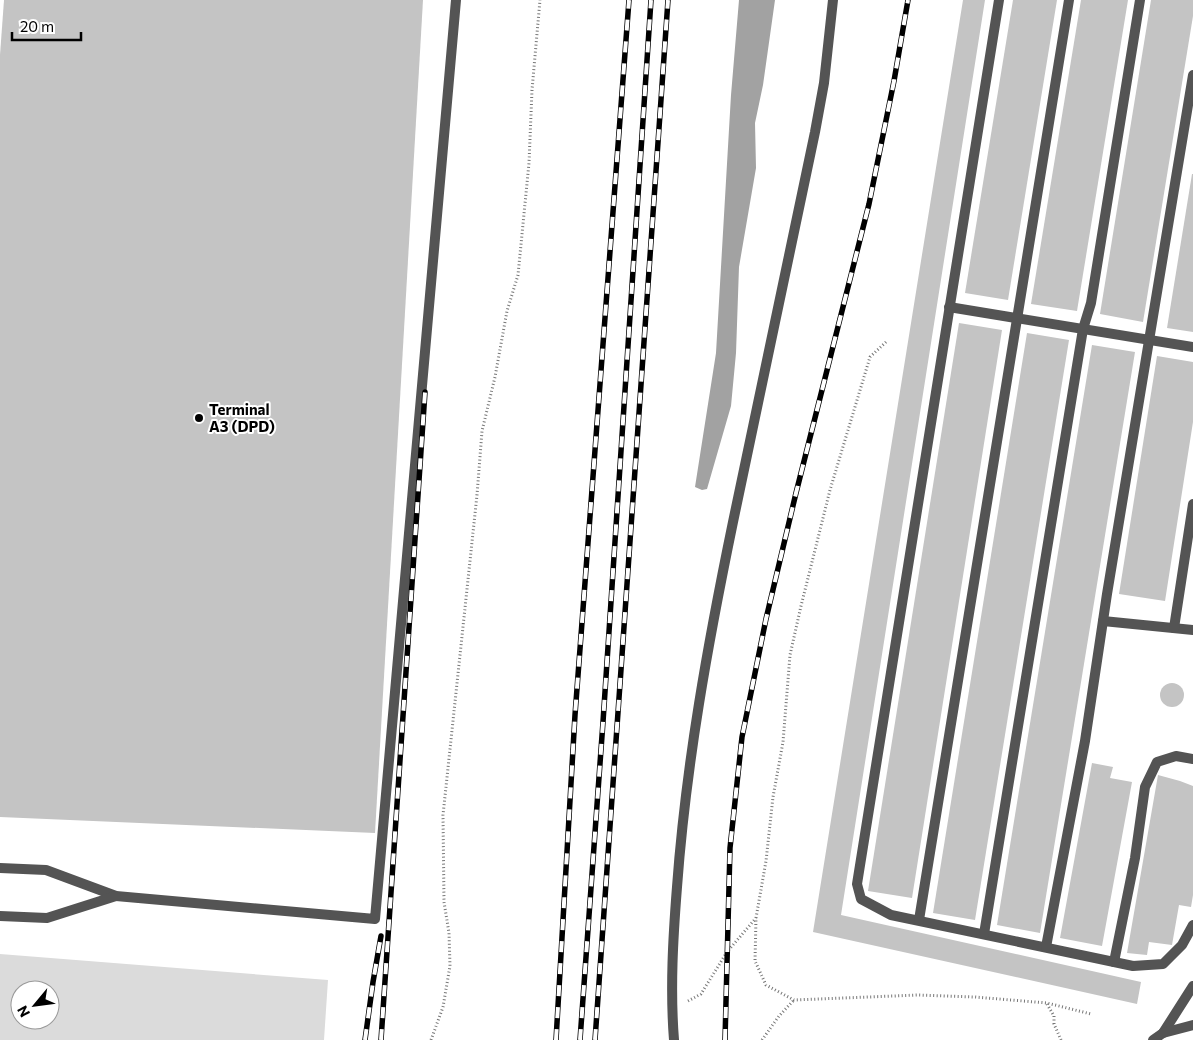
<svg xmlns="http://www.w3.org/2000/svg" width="1193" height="1040" viewBox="0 0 1193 1040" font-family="Commissioner,sans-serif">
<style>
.green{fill:#dbdbdb;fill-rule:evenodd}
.water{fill:#a2a2a2}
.building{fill:#c4c4c4}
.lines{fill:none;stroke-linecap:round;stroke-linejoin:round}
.path{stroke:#767676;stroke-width:3;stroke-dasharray:1 2.5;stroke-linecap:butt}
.lane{stroke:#545454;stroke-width:10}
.street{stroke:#545454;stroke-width:10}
.rail-casing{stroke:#000;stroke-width:5.5}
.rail{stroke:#fff;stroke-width:4;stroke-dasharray:11;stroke-linecap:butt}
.poi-dot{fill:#000;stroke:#fff;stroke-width:2}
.labels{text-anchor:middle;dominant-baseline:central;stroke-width:4;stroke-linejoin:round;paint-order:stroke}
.poi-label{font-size:15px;font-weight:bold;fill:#000;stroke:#fff;text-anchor:start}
</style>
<rect width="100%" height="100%" fill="#fff"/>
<path class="green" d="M 0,954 L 328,980 L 324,1040 L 0,1040 ZM 20,990 L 50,990 L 50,1020 L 20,1020 Z"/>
<path class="water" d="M 739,0 L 775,0 L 763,85 L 755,123 L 756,168 L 739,267 L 736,353 L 731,406 L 707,489 L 702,490 L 695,487 L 716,353 L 731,95 Z"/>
<g class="building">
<path d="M 4,0 L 423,0 L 375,833 L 0,817 L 0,55 Z"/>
<path d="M 963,0 L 985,0 L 841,915 L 1141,982 L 1137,1004 L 813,932 Z"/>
<path d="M 1013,0 L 1057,0 L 1008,300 L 965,293 Z"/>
<path d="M 1081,0 L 1128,0 L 1077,311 L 1031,304 Z"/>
<path d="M 1151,0 L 1193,0 L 1193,16 L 1143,322 L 1100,314 Z"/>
<path d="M 1192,174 L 1193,174 L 1193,332 L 1167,328 Z"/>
<path d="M 959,323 L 1002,330 L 912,898 L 868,891 Z"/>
<path d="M 1027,333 L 1069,340 L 975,920 L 933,913 Z"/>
<path d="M 1092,345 L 1135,352 L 1040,933 L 997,925 Z"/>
<path d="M 1157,356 L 1193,362 L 1193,422 L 1165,601 L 1119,594 Z"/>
<circle cx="1172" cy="695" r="12"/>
<path d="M 1092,763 L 1113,767 L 1110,778 L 1132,782 L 1102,946 L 1060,938 Z"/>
<path d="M 1158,775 L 1180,781 L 1193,786 L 1193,895 L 1191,907 L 1179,905 L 1172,945 L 1149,942 L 1147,955 L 1127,953 Z"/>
</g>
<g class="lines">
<g class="path">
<path d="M 886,342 L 870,357 L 830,490 L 801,606 L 790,655 L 783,742 L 773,797 L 766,861 L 756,918 L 755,961 L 766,985 L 794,1000 L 918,995 L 975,997 L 1047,1003 L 1091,1014"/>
<path d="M 688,1001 L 701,994 L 727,952 L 756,918"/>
<path d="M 1047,1004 L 1054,1016 L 1054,1024 L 1061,1040"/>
<path d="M 431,1040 L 443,1007 L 450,966 L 449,933 L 444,902 L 443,815 L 477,495 L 482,431 L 495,377 L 507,311 L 518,275 L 529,163 L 532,90 L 540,0"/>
<path d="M 762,1040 L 779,1016 L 794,1000"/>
</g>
<g class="lane">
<path d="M 999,0 L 857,884 L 861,899 L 891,915 L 1133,966 L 1163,964 L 1182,945 L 1193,925"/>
<path d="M 949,307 L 1193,347"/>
<path d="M 1103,621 L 1193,630"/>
<path d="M 1174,628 L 1193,504"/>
<path d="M 0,868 L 46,870 L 116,896 L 375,919 L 456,0"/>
<path d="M 0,916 L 47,918 L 116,896"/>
<path d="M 919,920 L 1069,0"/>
<path d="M 984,934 L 1083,329 L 1091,303 L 1140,0"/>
<path d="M 1046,947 L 1085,741 L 1107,594 L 1193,75"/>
<path d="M 1114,962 L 1135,858 L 1145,787 L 1157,762 L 1176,756 L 1193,759"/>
<path d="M 1163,1033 L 1193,986"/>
<path d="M 1153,1040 L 1163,1033 L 1193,1025"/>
</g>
<path class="street" d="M 674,1040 C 670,989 673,938 677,887 C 686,764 708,643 733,522 C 760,392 787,262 815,132 L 824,83 L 833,0"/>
<defs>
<g id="rail">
<path d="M 365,1040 L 373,982 L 381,936"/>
<path d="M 381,1040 L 425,392"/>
<path d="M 556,1040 L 575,715 L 629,0"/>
<path d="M 580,1040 L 603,722 L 651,0"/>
<path d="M 595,1040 L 668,0"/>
<path d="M 725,1040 L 730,848 L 742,737 L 766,619 L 796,493 L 869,204 L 894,81 L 908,0"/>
</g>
</defs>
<use href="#rail" class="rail-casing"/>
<use href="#rail" class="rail"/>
</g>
<circle class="poi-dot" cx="199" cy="418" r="5"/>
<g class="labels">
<g class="poi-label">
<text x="209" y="409">Terminal<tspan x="209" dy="17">A3 (DPD)</tspan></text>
</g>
</g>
<g transform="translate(35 1005) rotate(241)"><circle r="24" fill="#ffffff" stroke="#999999"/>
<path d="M0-4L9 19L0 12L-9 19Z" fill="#000000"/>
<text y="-8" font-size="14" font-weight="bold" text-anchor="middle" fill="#000000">N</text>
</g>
<path d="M12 32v8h69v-8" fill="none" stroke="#000000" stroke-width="2.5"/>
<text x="20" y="32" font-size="15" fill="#000000" stroke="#ffffff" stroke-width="4" paint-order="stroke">20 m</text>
</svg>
